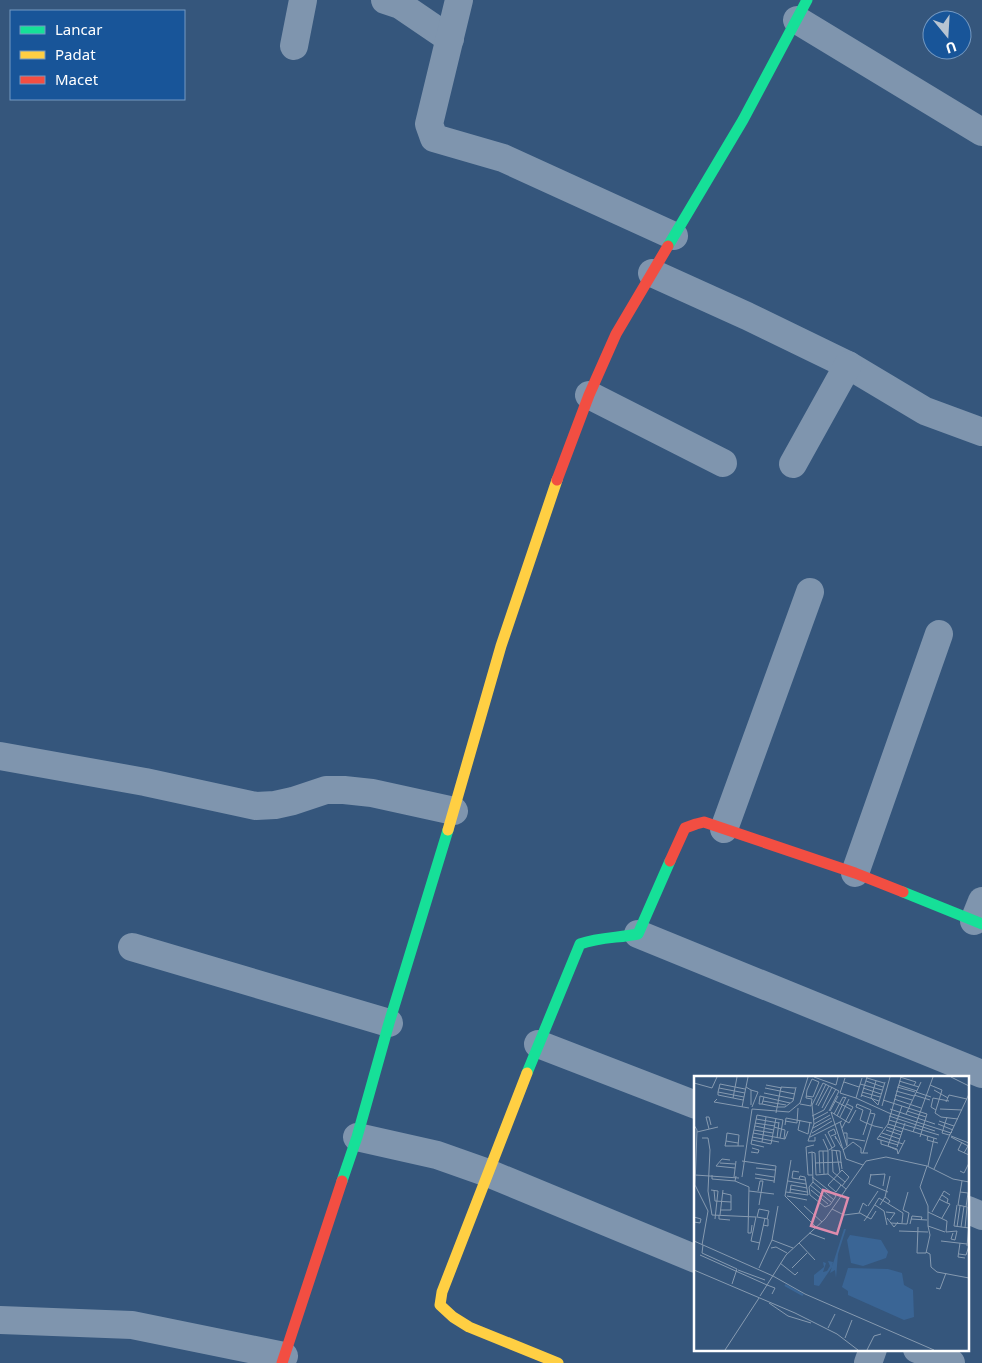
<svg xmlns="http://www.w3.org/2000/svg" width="982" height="1363" viewBox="0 0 982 1363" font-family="'Noto Sans',sans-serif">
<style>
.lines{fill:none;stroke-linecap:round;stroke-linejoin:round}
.street{stroke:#7f95ae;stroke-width:28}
.fast{stroke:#16e098;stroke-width:11}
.slow{stroke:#ffcf43;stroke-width:11}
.jam{stroke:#f24e42;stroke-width:11}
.inset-river{fill:none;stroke:#3a6595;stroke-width:2.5}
.inset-road{fill:none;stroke:#869ab0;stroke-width:1}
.view{fill:#e08cad;fill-opacity:0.15;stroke:#e08cad;stroke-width:2.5}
.inset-edge{fill:none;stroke:#fff;stroke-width:2.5}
</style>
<rect width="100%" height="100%" fill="#35567c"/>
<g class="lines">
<g class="street">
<path d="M 385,0 L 400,5 L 450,39"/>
<path d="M 459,0 L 429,124 L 434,138 L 503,158 L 674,236"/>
<path d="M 797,20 L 982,132"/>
<path d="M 294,46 L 303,0"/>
<path d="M 652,273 L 747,316 L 848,365 L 925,411 L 982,432"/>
<path d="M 589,395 L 723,463"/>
<path d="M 793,464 L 848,365"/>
<path d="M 0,756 L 145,782 L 256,806 L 275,805 L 293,801 L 326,790 L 344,790 L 372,793 L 454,811"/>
<path d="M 724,829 L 810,592"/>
<path d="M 855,873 L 939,634"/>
<path d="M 974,921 L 982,901"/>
<path d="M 638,934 L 982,1074"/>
<path d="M 132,947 L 389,1023"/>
<path d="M 538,1044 L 696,1105"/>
<path d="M 357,1137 L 437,1155 L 488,1173 L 696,1259"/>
<path d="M 968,1210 L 982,1216"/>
<path d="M 0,1320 L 132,1325 L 284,1356"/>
<path d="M 917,1349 L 951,1363"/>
<path d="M 868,1363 L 873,1349"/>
</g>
<g class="fast">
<path d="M 668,246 L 743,120 L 807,0"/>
<path d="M 903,892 L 982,924"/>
<path d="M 527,1073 L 580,944 C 599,937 618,938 638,934 L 670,861"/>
<path d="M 342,1181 L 357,1137 L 389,1023 L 448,830"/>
</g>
<g class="slow">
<path d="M 448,830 L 501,646 L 557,480"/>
<path d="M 527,1073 L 442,1292 L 440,1305 L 453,1317 L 469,1327 L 558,1363"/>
</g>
<g class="jam">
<path d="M 557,480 L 589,395 L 616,334 L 668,246"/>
<path d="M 670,861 L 685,828 L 696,824 L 704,822 L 855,873 L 903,892"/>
<path d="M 282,1363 L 342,1181"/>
</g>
</g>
<g transform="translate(694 1076)">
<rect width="275" height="275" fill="#35567c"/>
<path d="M 150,153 L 152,153 L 144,178 L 142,202 L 141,194 L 136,197 ZM 156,159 L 187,164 L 194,176 L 192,182 L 169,190 L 157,187 L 153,164 ZM 134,185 L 139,186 L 138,191 L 125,210 L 120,209 L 120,199 L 130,191 L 129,186 L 132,187 L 129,196 L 133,195 L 136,190 ZM 154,192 L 194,193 L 208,197 L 210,209 L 219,214 L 220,241 L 210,244 L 154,219 L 154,215 L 148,211 Z" fill="#3a6595"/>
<path class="inset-river" d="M 91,209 L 109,219"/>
<path class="inset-road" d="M 43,1 L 39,22 L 49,24M 120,1 L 142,9 L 144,1M 206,1 L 222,6 L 220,9M 207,1 L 194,48 L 243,63M 257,1 L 275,10M 151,2 L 146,17 L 162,22M 168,2 L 162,22 L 195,37M 173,2 L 190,7M 172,5 L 189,11M 205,5 L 225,11M 150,6 L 165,11M 0,7 L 18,12 L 23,1M 166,8 L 188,14M 72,9 L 88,12M 204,9 L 223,15M 236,9 L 248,14 L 241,37 L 247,41 L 264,43M 52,11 L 57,14 L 57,29M 203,11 L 221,16M 25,12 L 26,8 L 51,13M 71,12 L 101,18M 169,12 L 187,18M 57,14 L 64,16 L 58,31M 240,14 L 254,22M 202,15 L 220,20M 24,16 L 25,12 L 51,17M 168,16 L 186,21M 222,16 L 237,21M 70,17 L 100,23M 167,19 L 185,25M 201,19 L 218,24M 220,19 L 236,24M 70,21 L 96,27M 167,21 L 173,1M 39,22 L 24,19 L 24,16 L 50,21M 112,22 L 113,14 L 118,3 L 125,6 L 119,21 L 112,20M 177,22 L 182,5M 23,23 L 20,26 L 55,32M 178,23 L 184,29 L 191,6M 200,23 L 227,32M 189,24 L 233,38 L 226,61M 69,25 L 92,29M 141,25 L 158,34M 252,26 L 255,19 L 273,23M 68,28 L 70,21 L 66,20 L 65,28 L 68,28 L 83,31 L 91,31 L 99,25 L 102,11M 106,28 L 117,30 L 118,23 L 112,22M 122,29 L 132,8M 124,30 L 135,10M 188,30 L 196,1M 48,31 L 54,1M 128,32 L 138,11M 58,33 L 95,36 L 106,27 L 114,1M 196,33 L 241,48M 246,33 L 268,34M 242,34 L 237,31 L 239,22 L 255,25M 136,35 L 144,20M 213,35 L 232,41M 137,36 L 152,83 L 169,89M 137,36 L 155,47 L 162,34M 82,37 L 87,11 L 101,12M 195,37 L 257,57M 140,38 L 149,21 L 152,22M 212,38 L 227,6M 118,40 L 130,34 L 142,13M 143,40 L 152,21M 195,40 L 241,55M 146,41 L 155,23M 253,41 L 248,57 L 255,59 L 258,56M 62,43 L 85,47M 106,44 L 104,54 L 114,58 L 116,46M 119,44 L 134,36M 195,44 L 245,59M 91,45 L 103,47 L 104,32M 245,45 L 260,50M 146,46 L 153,70M 61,47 L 81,50M 120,48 L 118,29 L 129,7 L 145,15 L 135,35M 194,48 L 183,63 L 204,69M 244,48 L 259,54M 0,49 L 3,54 L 1,109 L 14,135 L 8,169M 91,49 L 92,42 L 118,47M 61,50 L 80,54M 80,51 L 91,54 L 90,63M 193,51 L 208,56M 119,52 L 137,42M 148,52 L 159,31 L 153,28M 15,53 L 12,41 L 15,41 L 17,49M 60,54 L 79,57M 192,54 L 207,59M 3,56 L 24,51M 219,56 L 239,1M 59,57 L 91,63 L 94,55M 118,57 L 138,45M 150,57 L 153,57 L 153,69M 188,57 L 206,63M 131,58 L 138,72M 169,59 L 173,47 L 177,34 L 163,28 L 162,31 L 169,34 L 166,44 L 172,47 L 173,47 L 177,49 L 178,49 L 180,50 L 189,52M 185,60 L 209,68M 234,60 L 233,64 L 244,67M 257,60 L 275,67M 58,61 L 85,66M 116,61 L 148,45M 121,61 L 121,65 L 114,65 L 120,48 L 136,39M 257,61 L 274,70 L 270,77M 8,62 L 14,62 L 16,74 L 14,115 L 18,139M 83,62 L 85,46M 154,62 L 171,65M 129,63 L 134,74 L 134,98 L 152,113M 142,63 L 141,60 L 148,72M 58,64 L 77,68 L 82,42M 187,64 L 187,68 L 203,73 L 204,78 L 211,64M 32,65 L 31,70 L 44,70M 68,66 L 72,41M 268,66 L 264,74 L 275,79M 44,67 L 32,65 L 33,57 L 45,59 L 44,70 L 50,70M 70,71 L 57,68 L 63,39 L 89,44 L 86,62M 203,71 L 211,47M 135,74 L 141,70 L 134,56 L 140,53 L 142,58 L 137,60M 137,74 L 146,75 L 147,87M 138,74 L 139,96 L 151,106M 142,74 L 146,96M 149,74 L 159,66 L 167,72 L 167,77 L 174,77M 203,74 L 194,70 L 208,30M 129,75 L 130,98M 57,76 L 64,77 L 65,74 L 58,72M 118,76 L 121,77 L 122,99 L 134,98M 114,77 L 118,76 L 119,106 L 140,124M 169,77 L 181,38 L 176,37M 36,84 L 28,83 L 22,90 L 41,92M 97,84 L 91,120 L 122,151M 48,85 L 82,90 L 80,107M 26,87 L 41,88M 121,87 L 147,86 L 148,93M 233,90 L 226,111 L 234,130 L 234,150 L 251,156M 234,90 L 240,62M 62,92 L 81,94M 240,93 L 275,18M 266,95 L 270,97 L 275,87M 105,96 L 99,95 L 98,102 L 111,104M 126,97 L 125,75 L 134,75M 61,98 L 80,101M 177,98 L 175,108 L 194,116M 1,99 L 45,102M 18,99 L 18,103 L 41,105 L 42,100M 118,99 L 114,99 L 112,71 L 120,69M 176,99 L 191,98 L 189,110M 40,101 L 42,85M 48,101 L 58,33M 118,101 L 142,120 L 136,129 L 131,131 L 116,119 L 115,111 L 119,106M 61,102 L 80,105M 41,105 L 55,111 L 54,157 L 57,157 L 58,149M 94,105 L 112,108M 268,105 L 264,129 L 273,131 L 271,152M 116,109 L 137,126M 147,109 L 142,116 L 134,109 L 148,94 L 155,101 L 148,110M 96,113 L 113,116M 17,114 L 24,115 L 21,143M 20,114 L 21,125 L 37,126M 117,114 L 134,128M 55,115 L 80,118M 64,115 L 66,105 L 69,105 L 65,129M 92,116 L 114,119 L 111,101 L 106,100 L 105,103M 96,116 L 97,109 L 113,112M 266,116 L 274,117 L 272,131M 93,120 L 113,124M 191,121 L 196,100M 245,123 L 253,127 L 254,123 L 248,119M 181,129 L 190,135 L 193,149M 186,129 L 191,121 L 196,125 L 194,128M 263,129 L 260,150 L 275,152M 110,130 L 128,146M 174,130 L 184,115M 138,133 L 150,139 L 166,137 L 173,141 L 185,122 L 209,137 L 208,147M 26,134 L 37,134 L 37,119 L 28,117M 192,136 L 201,137 L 196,144M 234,136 L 253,145 L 252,156 L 263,155 L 261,164 L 257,163 L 259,157M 238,136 L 250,115 L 256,119M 165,137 L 169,127 L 173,130M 18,139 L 62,141 L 57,165 L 66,167M 25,139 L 25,143 L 36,144M 26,139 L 29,114M 0,141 L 7,143 L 6,147 L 0,146M 63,141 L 65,133 L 75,135 L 73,143M 63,141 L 74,143 L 74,150 L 69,149M 193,142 L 200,151 L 204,146M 248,142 L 256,128 L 253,127M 217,143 L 233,144M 170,145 L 173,141 L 177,143 L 182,135M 197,147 L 213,148 L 215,137 L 209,134 L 214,116M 216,148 L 218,140 L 228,141 L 227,144M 224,151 L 223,177 L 232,177 L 236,159 L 234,150M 263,151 L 266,130M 267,151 L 270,130M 205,155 L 234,156M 115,157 L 131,163M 78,164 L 84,130M 78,164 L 99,172M 0,165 L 79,200M 247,165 L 273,168M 105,167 L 121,184M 266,167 L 264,181 L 271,182M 9,169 L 8,177 L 43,193 L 38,208M 273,170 L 275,147M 77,172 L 82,171 L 93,177M 64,174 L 71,142M 232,176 L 236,178 L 237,191 L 243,196 L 275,202M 265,178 L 272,179 L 275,170M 6,179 L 73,209M 86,187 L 101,199 L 104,196M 65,192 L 78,164M 98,192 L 113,177M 0,194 L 101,237 L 143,258 L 164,274M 44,194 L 71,204M 79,200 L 111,218 L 240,274M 73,209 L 81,212 L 78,218M 242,212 L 246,213 L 252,197M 66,220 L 92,179 L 131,143 L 172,85 L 192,81 L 233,90 L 259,103 L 275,106M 75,227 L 94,240 L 117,247M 134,252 L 141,238M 151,262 L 158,244M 31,274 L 65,222M 173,274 L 180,260 L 187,258"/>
<path class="view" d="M 129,114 L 154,122 L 143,158 L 117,150 Z"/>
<rect width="275" height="275" class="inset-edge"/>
</g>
<rect x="10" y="10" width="175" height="90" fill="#185599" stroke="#7499c2"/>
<rect x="20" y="26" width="25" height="8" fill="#16e098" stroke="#7499c2"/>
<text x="55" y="35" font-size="15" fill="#ffffff">Lancar</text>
<rect x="20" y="51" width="25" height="8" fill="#ffcf43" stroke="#7499c2"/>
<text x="55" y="60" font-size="15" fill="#ffffff">Padat</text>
<rect x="20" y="76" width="25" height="8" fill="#f24e42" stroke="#7499c2"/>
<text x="55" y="85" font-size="15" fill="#ffffff">Macet</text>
<g transform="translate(947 35) rotate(162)"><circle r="24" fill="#185599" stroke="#7499c2"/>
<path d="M0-4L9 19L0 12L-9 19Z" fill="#b8c4d1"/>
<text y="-8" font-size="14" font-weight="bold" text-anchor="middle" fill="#ffffff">U</text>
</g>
</svg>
